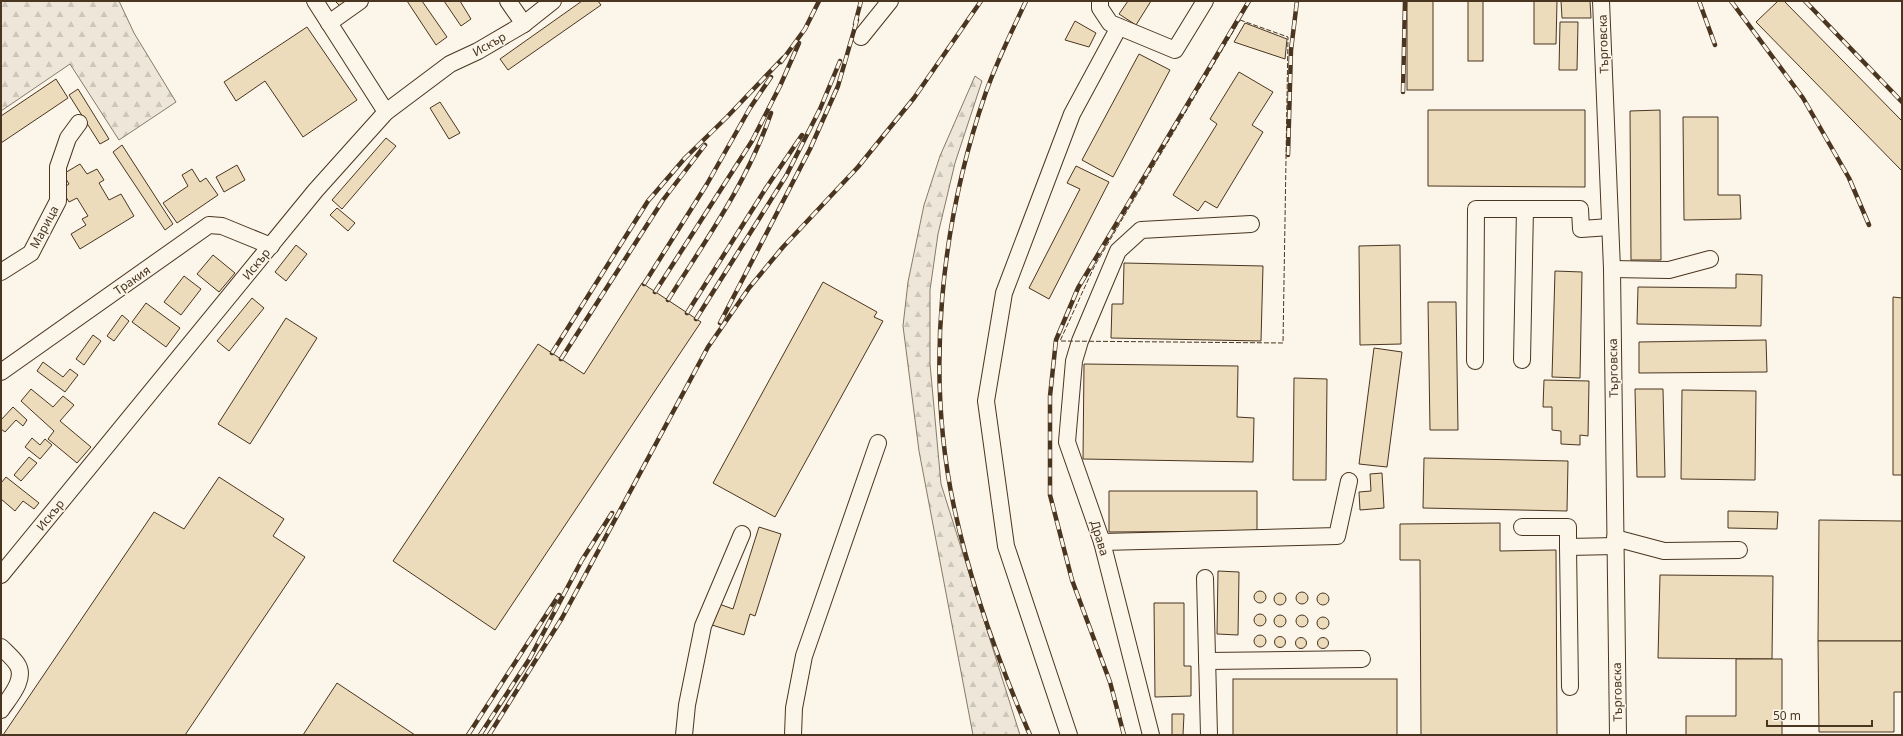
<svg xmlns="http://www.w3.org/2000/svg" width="1903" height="736" viewBox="0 0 1903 736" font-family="'Noto Sans',sans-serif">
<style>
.forest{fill:url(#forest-firs);stroke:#887966}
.building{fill:#ecdcbc;stroke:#4a3520}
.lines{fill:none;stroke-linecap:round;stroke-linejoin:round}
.minor-casing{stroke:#4a3520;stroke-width:18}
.minor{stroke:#fbf6e9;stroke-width:16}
.rail-casing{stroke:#4a3520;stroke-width:4.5}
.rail{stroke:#fbf6e9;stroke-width:3;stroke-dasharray:9;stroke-linecap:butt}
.fence{stroke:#4a3520;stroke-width:1;stroke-dasharray:5 2;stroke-linecap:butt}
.labels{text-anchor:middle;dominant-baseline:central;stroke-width:3;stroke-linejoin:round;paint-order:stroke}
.street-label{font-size:12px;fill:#4a3520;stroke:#fbf6e9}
</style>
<defs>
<pattern id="forest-firs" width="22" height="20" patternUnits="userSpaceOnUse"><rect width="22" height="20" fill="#ede6d9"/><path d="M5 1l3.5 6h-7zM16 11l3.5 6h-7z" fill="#cdc6ba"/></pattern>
</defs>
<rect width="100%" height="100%" fill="#fbf6e9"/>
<g class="forest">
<path d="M 1,1 L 119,1 L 134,33 L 176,102 L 119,140 L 70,64 L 1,111 Z"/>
<path d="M 975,76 L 982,81 L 955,163 L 938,234 L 930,290 L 930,364 L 941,484 L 1020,735 L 973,735 L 919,451 L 903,326 L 908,282 L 924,205 L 940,156 Z"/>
</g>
<g class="building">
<path d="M 335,1 L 347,1 L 340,6 Z"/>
<path d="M 407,1 L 422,1 L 447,37 L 436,45 Z"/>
<path d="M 444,1 L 460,1 L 471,19 L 461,26 Z"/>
<path d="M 582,1 L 598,1 L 601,5 L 508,70 L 500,59 Z"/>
<path d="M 1128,1 L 1151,1 L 1136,25 L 1119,14 Z"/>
<rect x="1407" y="1" width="26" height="89"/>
<rect x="1468" y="1" width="15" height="60"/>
<path d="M 1534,1 L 1557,1 L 1556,44 L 1534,44 Z"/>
<path d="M 1561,1 L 1590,1 L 1591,18 L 1562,18 Z"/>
<path d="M 1778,1 L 1784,1 L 1902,121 L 1902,171 L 1756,22 Z"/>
<path d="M 1075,21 L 1096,33 L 1089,47 L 1065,40 Z"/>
<path d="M 1560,22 L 1578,22 L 1577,70 L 1559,70 Z"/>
<path d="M 1245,23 L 1287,39 L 1285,59 L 1234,42 Z"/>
<path d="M 307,27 L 357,100 L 303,137 L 265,81 L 236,101 L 224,82 Z"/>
<path d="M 1139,54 L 1170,70 L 1113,177 L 1082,160 Z"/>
<path d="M 1239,72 L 1273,92 L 1252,125 L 1263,132 L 1217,208 L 1205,201 L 1198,211 L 1173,195 L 1217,124 L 1210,119 Z"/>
<path d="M 56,79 L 68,98 L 1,143 L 1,116 Z"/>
<path d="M 78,89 L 109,139 L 100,144 L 69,95 Z"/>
<path d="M 440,102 L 460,133 L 449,139 L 430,108 Z"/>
<path d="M 1428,110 L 1585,110 L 1585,187 L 1428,186 Z"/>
<path d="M 1660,110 L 1661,260 L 1631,260 L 1630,111 Z"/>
<path d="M 1683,117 L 1718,117 L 1718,195 L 1740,195 L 1741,219 L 1684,220 Z"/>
<path d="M 386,138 L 396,146 L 342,209 L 332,200 Z"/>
<path d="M 122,145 L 173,224 L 165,230 L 113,152 Z"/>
<path d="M 80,164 L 87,174 L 97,169 L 104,180 L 99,183 L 109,200 L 121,194 L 134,216 L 80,249 L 71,234 L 86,225 L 82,219 L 88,216 L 77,198 L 69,202 L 61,189 L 69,184 L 63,174 Z"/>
<path d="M 237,165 L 245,180 L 224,192 L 216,177 Z"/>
<path d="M 1076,166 L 1109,182 L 1049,299 L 1029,288 L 1080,189 L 1067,183 Z"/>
<path d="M 192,169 L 200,182 L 206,178 L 218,195 L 177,223 L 163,203 L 188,186 L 182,175 Z"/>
<path d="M 337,208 L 355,223 L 348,231 L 330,215 Z"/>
<path d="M 296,245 L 307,254 L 286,281 L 275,272 Z"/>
<path d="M 1400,245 L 1401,344 L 1360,345 L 1359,246 Z"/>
<path d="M 213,255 L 235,273 L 219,292 L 197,274 Z"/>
<path d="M 1124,263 L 1263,266 L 1261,341 L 1111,338 L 1112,304 L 1123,304 Z"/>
<path d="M 1555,271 L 1582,272 L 1580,378 L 1552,377 Z"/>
<path d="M 1736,274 L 1762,275 L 1761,326 L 1637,324 L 1638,287 L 1736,288 Z"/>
<path d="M 184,276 L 201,289 L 181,315 L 164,302 Z"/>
<path d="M 823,282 L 877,312 L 874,317 L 883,321 L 775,517 L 713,483 Z"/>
<path d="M 642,283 L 701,322 L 495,630 L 393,561 L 538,344 L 584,374 Z"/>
<path d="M 1893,297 L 1902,298 L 1902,475 L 1893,475 Z"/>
<path d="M 252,298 L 264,308 L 229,351 L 217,341 Z"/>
<path d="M 1428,302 L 1456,302 L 1458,430 L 1430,430 Z"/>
<path d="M 146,303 L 180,328 L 166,347 L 132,322 Z"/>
<path d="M 122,315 L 129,321 L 114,341 L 107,336 Z"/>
<path d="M 286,318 L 317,338 L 250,444 L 218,424 Z"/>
<path d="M 93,335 L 101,341 L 84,365 L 76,359 Z"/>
<path d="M 1766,340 L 1767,372 L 1639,373 L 1639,342 Z"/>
<path d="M 1374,348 L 1402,352 L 1387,467 L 1359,464 Z"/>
<path d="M 43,362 L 63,377 L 70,369 L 78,375 L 65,392 L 37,371 Z"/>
<path d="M 1084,364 L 1238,366 L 1237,417 L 1254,418 L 1253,462 L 1083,459 Z"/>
<path d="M 1294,378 L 1327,379 L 1326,480 L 1293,480 Z"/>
<path d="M 1544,380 L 1589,381 L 1588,436 L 1580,435 L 1580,445 L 1561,444 L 1561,431 L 1552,430 L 1552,407 L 1543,407 Z"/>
<path d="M 31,389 L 53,407 L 63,396 L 74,405 L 60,421 L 91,447 L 77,463 L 48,439 L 54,431 L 21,401 Z"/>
<path d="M 1635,389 L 1663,389 L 1665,477 L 1637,477 Z"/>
<path d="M 1682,390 L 1756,391 L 1755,480 L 1681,479 Z"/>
<path d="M 13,407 L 27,420 L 23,426 L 16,420 L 5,432 L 1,429 L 1,420 Z"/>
<path d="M 32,438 L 40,445 L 45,439 L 52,445 L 40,459 L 25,447 Z"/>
<path d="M 29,457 L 37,463 L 21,481 L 14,475 Z"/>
<path d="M 1424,458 L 1568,461 L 1567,511 L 1423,508 Z"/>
<path d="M 1382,473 L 1384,508 L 1360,510 L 1359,492 L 1371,491 L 1370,474 Z"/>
<path d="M 6,477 L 39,503 L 34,509 L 23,501 L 15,511 L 1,499 L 1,483 Z"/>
<path d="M 219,477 L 284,519 L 273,536 L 305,557 L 185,735 L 3,735 L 154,512 L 184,529 Z"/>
<path d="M 1109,491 L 1257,491 L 1257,531 L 1109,532 Z"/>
<path d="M 1728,511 L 1778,512 L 1777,529 L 1728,528 Z"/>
<path d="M 1819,520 L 1902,521 L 1902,641 L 1818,641 Z"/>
<path d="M 1500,523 L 1500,551 L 1556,550 L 1557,735 L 1421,735 L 1420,560 L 1400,560 L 1400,524 Z"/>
<path d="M 759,527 L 781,534 L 755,616 L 750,614 L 744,635 L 712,625 L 719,604 L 733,609 Z"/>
<path d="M 1218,571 L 1239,572 L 1238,635 L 1217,634 Z"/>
<path d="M 1660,575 L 1773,576 L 1772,659 L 1658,658 Z"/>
<circle cx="1260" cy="597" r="6"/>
<circle cx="1302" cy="598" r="6"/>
<circle cx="1323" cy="599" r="6"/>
<circle cx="1280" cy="599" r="6"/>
<path d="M 1154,603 L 1184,603 L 1184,666 L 1191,666 L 1191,696 L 1155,697 Z"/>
<circle cx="1260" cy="620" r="6"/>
<circle cx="1280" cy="621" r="6"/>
<circle cx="1302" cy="621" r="6"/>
<circle cx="1323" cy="623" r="6"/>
<circle cx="1260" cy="641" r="6"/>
<circle cx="1280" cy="642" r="5.5"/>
<circle cx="1301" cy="643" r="5.5"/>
<circle cx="1323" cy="643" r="5.5"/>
<path d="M 1818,641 L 1902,641 L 1902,692 L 1894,692 L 1894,732 L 1819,732 Z"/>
<path d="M 1736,659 L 1782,659 L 1782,735 L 1686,735 L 1686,716 L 1736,716 Z"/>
<rect x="1233" y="679" width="164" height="56"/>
<path d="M 337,683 L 415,735 L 303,735 Z"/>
<path d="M 1172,714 L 1184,714 L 1183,735 L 1172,735 Z"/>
</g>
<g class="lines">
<defs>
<g id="minor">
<path d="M 315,1 L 386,112"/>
<path d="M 508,1 L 524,24"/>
<path d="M 1100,1 L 1100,8 L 1110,23 L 1175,50 L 1205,1"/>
<path d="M 1601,1 L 1612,269 L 1618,735"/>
<path d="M 329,23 L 360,1"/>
<path d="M 861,37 L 890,1"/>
<path d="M 1612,269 L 1669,270 L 1710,259"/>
<path d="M 1,272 L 31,253 L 58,201 L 58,167 L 68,138 L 79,123"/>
<path d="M 1522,360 L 1525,209"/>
<path d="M 1475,361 L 1476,209 L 1580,209 L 1581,229 L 1610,227"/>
<path d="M 1,372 L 209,225 L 222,226 L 271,246"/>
<path d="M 1522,527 L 1568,527 L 1568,547 L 1616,546"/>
<path d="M 1615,538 L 1664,551 L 1739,550"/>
<path d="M 1102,542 L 1337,536 L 1349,481"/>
<path d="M 1568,547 L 1570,687"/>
<path d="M 1,575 L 316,190 L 386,112 L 450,64 L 478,51 L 524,24 L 553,1"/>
<path d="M 1205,578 L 1209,735"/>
<path d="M 1,647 C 6,652 13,658 17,664 C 27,679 9,698 1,710"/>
<path d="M 1207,661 L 1362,659"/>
<path d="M 684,735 L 687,705 L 703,626 L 742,534"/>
<path d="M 793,735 L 794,708 L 804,656 L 878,443"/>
<path d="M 1069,735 L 1006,546 L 986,401 L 1004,293 L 1072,114 L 1119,27"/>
<path d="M 1151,735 L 1102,542 L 1067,442 L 1074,361 L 1080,341 L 1118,251 L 1141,230 L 1251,224"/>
</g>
</defs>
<use href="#minor" class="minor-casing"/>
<use href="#minor" class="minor"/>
<defs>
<g id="rail">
<path d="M 1026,1 C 1012,31 997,61 986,92 C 941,222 925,371 954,507 C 971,586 998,661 1030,735"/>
<path d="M 1699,1 L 1715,45"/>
<path d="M 1731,1 L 1803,98 L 1849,178 L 1869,225"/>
<path d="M 1805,1 L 1902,102"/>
<path d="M 855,24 L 861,1"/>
<path d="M 781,62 L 805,29 L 819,1"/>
<path d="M 1403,92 L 1405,1"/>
<path d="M 1288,155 L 1291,50 L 1297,1"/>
<path d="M 644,284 L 707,184 L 750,108 L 771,77"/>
<path d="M 655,292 L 752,141 L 780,86 L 799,43"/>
<path d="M 668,300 C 706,240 748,181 771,113"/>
<path d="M 687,313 L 766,188 L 802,135"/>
<path d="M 696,319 L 786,176 L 820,109 L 840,61"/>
<path d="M 720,323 L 810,149 L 838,86 L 857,20"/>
<path d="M 552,353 L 648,201 L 685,158 L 727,117 L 783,58"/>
<path d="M 561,359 L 663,200 L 705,145"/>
<path d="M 468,735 L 559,595"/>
<path d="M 480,735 L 530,658 L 582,560 L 612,513"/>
<path d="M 489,735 L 562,618 L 708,347 L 749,288 L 783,247 L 858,167 L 914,98 L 981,1"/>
<path d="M 1124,735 L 1110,682 L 1072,580 L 1050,495 L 1050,396 L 1056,340 L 1078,288 L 1249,1"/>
</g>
</defs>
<use href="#rail" class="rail-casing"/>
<use href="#rail" class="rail"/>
<path class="fence" d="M 1240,20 L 1288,37 L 1283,343 L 1060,341 L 1094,267 Z"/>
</g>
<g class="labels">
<g class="street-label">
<text transform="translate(489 44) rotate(-29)">Искър</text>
<text transform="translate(1603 44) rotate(-92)">Търговска</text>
<text transform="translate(44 227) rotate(-62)">Марица</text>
<text transform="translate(256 264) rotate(-51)">Искър</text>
<text transform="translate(132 280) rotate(-35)">Тракия</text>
<text transform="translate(1613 368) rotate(-91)">Търговска</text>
<text transform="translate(50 515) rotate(-51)">Искър</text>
<text transform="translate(1100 538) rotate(73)">Драва</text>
<text transform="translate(1617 692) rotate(-91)">Търговска</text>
</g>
</g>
<rect width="1903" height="736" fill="none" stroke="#4a3520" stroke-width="4"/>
<path d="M1767 720v6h105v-6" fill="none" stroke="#4a3520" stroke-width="2"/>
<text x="1773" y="720" font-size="12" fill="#4a3520" stroke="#fbf6e9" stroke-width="3" paint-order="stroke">50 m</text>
</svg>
